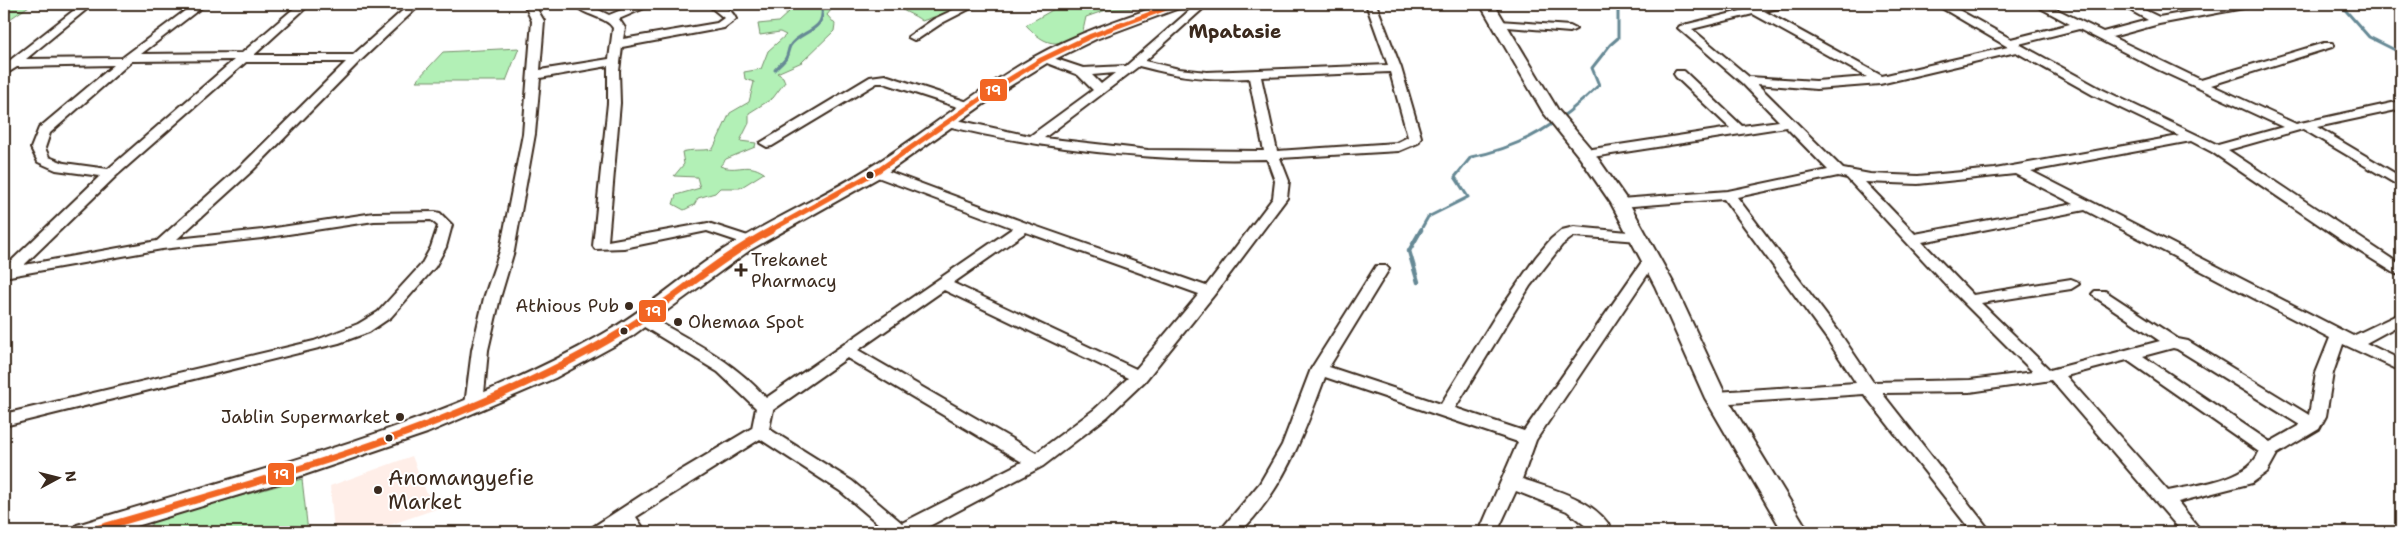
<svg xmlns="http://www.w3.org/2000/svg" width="2405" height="536" viewBox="0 0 2405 536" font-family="'Shantell Sans',sans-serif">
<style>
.built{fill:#ffeee8}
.green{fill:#b2f0b6;stroke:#768d6a}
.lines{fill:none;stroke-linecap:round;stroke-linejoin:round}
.stream-far1{stroke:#668995;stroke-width:3}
.stream{stroke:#668995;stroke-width:4.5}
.street-casing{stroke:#3b2a1e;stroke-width:4}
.secondary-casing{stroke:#3b2a1e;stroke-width:4}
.street{fill:#fff;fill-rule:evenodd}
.secondary{fill:#fff;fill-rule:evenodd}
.bus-1-far1-casing{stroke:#fff;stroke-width:8}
.bus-1-casing{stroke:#fff;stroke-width:11}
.bus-1-far1{stroke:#f26522;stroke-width:5}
.bus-1{stroke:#f26522;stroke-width:7}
.bus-dot{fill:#3b2a1e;stroke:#fff;stroke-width:2}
.labels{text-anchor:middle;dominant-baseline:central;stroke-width:4;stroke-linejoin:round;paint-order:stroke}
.poi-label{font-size:18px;fill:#3b2a1e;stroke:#fff;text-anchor:start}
.far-district-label{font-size:19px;font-weight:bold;fill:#3b2a1e;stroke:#fff}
.near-poi-label{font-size:21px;fill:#3b2a1e;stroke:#fff;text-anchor:start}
.line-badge{stroke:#fff;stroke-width:2}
.badge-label{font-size:14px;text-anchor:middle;font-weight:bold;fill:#fff}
</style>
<rect width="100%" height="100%" fill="#fff"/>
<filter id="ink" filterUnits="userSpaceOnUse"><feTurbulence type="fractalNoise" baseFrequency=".02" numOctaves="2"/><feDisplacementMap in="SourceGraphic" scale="10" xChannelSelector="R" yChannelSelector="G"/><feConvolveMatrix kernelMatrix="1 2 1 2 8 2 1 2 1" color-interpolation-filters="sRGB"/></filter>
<g filter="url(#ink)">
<path class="built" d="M 412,456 L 427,494 L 431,494 L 436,509 L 369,532 L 334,532 L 330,486 Z"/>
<g class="green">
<path d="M 4,4 L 32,4 L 4,23 Z"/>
<path d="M 785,4 L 840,4 L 835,5 L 827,15 L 835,24 L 834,31 L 802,62 L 777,73 L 783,77 L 785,82 L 773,98 L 749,113 L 749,123 L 740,141 L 756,143 L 755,147 L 726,159 L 720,166 C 738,173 746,161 764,173 L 740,188 L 720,188 L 715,193 L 698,198 L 694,205 L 684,210 L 673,204 L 676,195 L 700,188 L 697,177 L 674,176 L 684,164 L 682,152 C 692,149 702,151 713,149 L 730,113 L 749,102 L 754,82 L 745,79 L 744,72 L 761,69 L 768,51 L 786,35 L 780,32 L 760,35 L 758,24 L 778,22 L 789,12 L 778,9 Z"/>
<path d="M 895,4 L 972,4 L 922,21 C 914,14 902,12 895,4 Z"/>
<path d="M 1063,4 L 1143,4 L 1144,5 L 1136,8 L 1106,10 L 1086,17 L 1082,35 C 1057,47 1046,47 1026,25 Z"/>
<path d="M 519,48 L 506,81 L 416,81 L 443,52 Z"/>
<path d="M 302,479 L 308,532 L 149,532 L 152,521 Z"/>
</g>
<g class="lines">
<g class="stream-far1">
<path d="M 2340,4 L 2369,37 L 2401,53"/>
<path d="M 775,70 C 778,66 784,62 786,58 C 788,54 788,50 790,46 C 799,31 825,32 822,9 L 826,4"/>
<path d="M 1420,231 L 1428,217 L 1468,197 L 1455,177 L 1471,157 C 1524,147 1561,122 1599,85 L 1592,68 L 1610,45 L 1618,38 L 1618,11 L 1621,5 L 1625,4"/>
</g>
<path class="stream" d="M 1418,282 L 1409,251 L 1421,230"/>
<defs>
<g id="street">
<path d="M 82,4 L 93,4 L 26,59 L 122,58 L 194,4 L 206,4 L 141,54 L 242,53 L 299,4 L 310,4 L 254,55 L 353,55 L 410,4 L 421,4 L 360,61 L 253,170 L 177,239 L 262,230 L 374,213 L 435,212 L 440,213 L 452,225 L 446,247 L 435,267 L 391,317 L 369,332 L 339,343 L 4,426 L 4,414 L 314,341 L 358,324 L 378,312 L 421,265 L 431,247 L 438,226 L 431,220 L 374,221 L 262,238 L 162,249 L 4,277 L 4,268 L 100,176 L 56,170 L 38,162 L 31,148 L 39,128 L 114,65 L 17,67 L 4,75 L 4,65 ZM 234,60 L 108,169 L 64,163 L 49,157 L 45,148 L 50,133 L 132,61 ZM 246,62 L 346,62 L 243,164 L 157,241 L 24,265 L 116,176 Z"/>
<path d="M 524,4 L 534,4 L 544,21 L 540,70 L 609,59 L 613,28 C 606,16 583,16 574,4 L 586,4 L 609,15 L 636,4 L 650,4 L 649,6 L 619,19 L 625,28 L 623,39 L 717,23 L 724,18 L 707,4 C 718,4 731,7 736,19 L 724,28 L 622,47 L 619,71 L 620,103 L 608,241 L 708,223 L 754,238 L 756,241 L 749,245 L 707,231 L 624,248 L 595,249 L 593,246 L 608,103 L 608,66 L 540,78 L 535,134 L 514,251 L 500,298 L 488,350 L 483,405 L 480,409 L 468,409 L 465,405 L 472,350 L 484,298 L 500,251 L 523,134 L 532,21 Z"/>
<path d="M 966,4 L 979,4 L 942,23 L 918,39 L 914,40 L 908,37 L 934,19 Z"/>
<path d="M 1197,4 L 1207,5 L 1145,61 L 1179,69 L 1207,72 L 1388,65 L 1366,4 L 1376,4 L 1401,68 L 1421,137 L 1418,143 L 1399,151 L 1280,158 L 1289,181 L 1287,198 L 1214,295 L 1145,381 L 1107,417 L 1043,466 L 918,532 L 888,532 L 840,491 L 760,439 L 636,517 L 646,532 L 626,532 L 622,527 L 614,532 L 591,532 L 593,527 L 668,478 L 752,428 L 756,408 L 718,372 L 636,322 L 634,319 L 636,316 L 648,316 C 690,340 734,361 766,398 L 1013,228 L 872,175 L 870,172 L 872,169 L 882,169 L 1029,224 L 1206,286 L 1273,198 L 1275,181 L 1267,159 C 1156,162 1050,151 943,125 L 942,122 L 948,118 L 1030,136 L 1093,90 L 1078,75 L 1039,60 L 1037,58 L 1039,56 L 1047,56 L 1083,68 L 1126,66 ZM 1139,66 C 1181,77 1205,80 1249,78 L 1264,151 L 1148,150 L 1044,138 ZM 1390,72 L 1408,137 L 1396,143 L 1277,151 L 1261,77 ZM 1115,73 L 1101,84 L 1092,75 ZM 1026,232 L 1199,294 L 1136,369 L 953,283 ZM 944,290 L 1128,378 L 1095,409 L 1036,453 L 858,350 ZM 847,358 L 1022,462 L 902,523 L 852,481 L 769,429 L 773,410 Z"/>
<path d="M 1769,4 L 1790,4 L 1789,6 L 1764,11 L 1882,76 L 2008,47 L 1935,4 L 1948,4 L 2011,39 L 2070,24 L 2033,4 L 2046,4 L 2103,32 L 2148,20 L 2119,4 L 2132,4 L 2159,17 L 2233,4 L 2254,4 L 2249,7 L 2159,24 L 2112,37 L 2201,80 L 2324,43 L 2332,43 L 2334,45 L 2332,47 L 2211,85 L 2296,124 L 2401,101 L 2401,109 L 2317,127 L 2401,177 L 2401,187 L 2303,129 L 2228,150 L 2401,265 L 2401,275 L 2396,274 L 2343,241 L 2212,152 L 2191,141 L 2031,171 L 2353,336 L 2401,313 L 2401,324 L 2366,343 L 2401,360 L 2401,371 L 2343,344 L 2333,373 L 2326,416 L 2319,429 L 2277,454 L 2267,472 L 2252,483 L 2178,502 L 2202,532 L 2182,532 L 2051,380 L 1970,392 L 1882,393 L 1991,532 L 1972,532 L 1864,394 L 1716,404 L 1710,402 L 1707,398 L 1710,394 L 1716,392 L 1856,383 L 1827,339 L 1724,199 L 1620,207 L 1613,203 L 1620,199 L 1728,191 L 1828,170 L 1786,127 L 1586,158 L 1579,154 L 1586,150 L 1730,128 L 1676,77 L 1674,74 L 1676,71 L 1684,71 L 1742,126 L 1779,121 L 1742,83 L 1678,28 L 1680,26 ZM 1753,14 L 1867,77 L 1816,81 L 1749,77 L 1692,29 ZM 2079,29 L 2157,69 L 2283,127 L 2218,145 L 2101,89 L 2019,44 ZM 2016,52 L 2093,95 L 2179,136 L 1995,169 L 1918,176 L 1870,174 L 1843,169 L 1757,84 L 1816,89 L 1880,84 ZM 2015,174 L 2074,204 L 1915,234 L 1865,182 L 1918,184 ZM 1838,176 L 1847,178 L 1948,287 L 2033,372 L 1970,380 L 1873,382 L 1839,332 L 1737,197 ZM 2085,210 L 2330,338 L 2316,373 L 2309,415 L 2188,341 L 2178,339 L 2105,291 L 2095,291 L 2092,294 L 2095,297 L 2160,341 L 2050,370 L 1981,303 L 2071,289 L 2079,284 L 2076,281 L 2071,279 L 1973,295 L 1922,242 ZM 2173,348 L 2177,349 L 2300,425 L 2270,442 L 2143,356 ZM 2127,360 L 2259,452 C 2249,480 2195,485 2168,491 L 2066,376 Z"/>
<path d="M 1499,21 L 1570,26 L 1576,29 L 1570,32 L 1495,26 L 1495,22 Z"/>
<path d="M 885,75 L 974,104 L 976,107 L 970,111 L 884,83 L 877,83 L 772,146 L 767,147 L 760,143 L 870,77 Z"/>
<path d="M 1574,227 L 1639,233 L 1646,237 L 1639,241 L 1574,236 L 1562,245 L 1530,286 L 1455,408 L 1524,431 L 1646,256 L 1656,256 L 1658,259 L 1536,440 L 1522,479 C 1553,489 1598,500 1613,532 L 1593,532 L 1567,511 L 1516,491 L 1497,532 L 1479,532 L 1518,442 L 1325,377 C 1304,433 1284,490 1240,532 L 1219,532 L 1260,483 L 1282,445 L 1311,369 L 1376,266 L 1386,266 L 1389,269 L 1329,367 L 1441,404 L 1496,315 L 1536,257 L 1551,239 L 1562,230 Z"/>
</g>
<g id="secondary">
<path d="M 1164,4 L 1184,4 L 1182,7 L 1096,39 L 1047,63 L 1005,89 L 885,174 L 750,250 L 632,336 L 555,378 L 427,433 L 295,478 L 117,532 L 73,532 L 77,525 C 255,470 440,427 603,334 C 644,311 679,279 718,253 C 767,221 822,198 872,166 C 927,132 977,89 1034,57 C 1075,34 1120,19 1164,4 Z"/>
<path d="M 1480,4 L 1494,4 L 1558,110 L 1592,150 L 1629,203 L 1675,286 L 1727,398 L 1809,532 L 1783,532 L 1705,398 L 1655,286 L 1611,203 L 1580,158 L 1543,112 Z"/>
</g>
</defs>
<use href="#street" class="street-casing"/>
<use href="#secondary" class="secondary-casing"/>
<use href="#street" class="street"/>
<use href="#secondary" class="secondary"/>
<defs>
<path id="bus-1-far1" d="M 769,231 L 879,170 L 999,86 L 1041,60 L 1091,36 L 1177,4"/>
<path id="bus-1" d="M 86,532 C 242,486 402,445 548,372 C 578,357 609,341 637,322 C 683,291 723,256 772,230"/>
</defs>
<use href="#bus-1-far1" class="bus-1-far1-casing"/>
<use href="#bus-1" class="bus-1-casing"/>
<use href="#bus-1-far1" class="bus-1-far1"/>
<use href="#bus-1" class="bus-1"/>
</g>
</g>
<g class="bus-dot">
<circle cx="870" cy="175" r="4.5"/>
<path d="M738.5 262.5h5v5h5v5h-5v5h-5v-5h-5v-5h5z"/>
<circle cx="629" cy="306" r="5"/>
<circle cx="678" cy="322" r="5"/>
<circle cx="624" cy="331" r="4.5"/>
<circle cx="400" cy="417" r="5"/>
<circle cx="389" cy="438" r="4.5"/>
<circle cx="378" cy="490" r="5"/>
</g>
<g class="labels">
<g class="poi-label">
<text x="751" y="260">Trekanet<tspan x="751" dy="21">Pharmacy</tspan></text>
<text x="619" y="306" text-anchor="end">Athious Pub</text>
<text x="688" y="322">Ohemaa Spot</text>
<text x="390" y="417" text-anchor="end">Jablin Supermarket</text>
</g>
<g class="far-district-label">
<text x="1235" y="31">Mpatasie</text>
</g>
<g class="near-poi-label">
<text x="388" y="478">Anomangyefie<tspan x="388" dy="24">Market</tspan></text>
</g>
</g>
<g class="line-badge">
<rect x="979" y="78" width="29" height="24" rx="5" fill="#f26522"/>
<rect x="638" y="299" width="29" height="24" rx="5" fill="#f26522"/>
<rect x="267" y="462" width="28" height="24" rx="5" fill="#f26522"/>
</g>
<g class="badge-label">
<text x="993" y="95">19</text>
<text x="653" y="316">19</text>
<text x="281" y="479">19</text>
</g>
<rect width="2405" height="536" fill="none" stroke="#fff" stroke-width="20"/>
<rect x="10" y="10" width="2385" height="516" fill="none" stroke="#3b2a1e" stroke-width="2" filter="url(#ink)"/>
<g transform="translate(58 478) rotate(83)" stroke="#ffffff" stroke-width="4" paint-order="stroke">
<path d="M0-4L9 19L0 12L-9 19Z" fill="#3b2a1e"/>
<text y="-8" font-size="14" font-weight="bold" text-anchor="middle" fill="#3b2a1e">N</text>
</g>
</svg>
